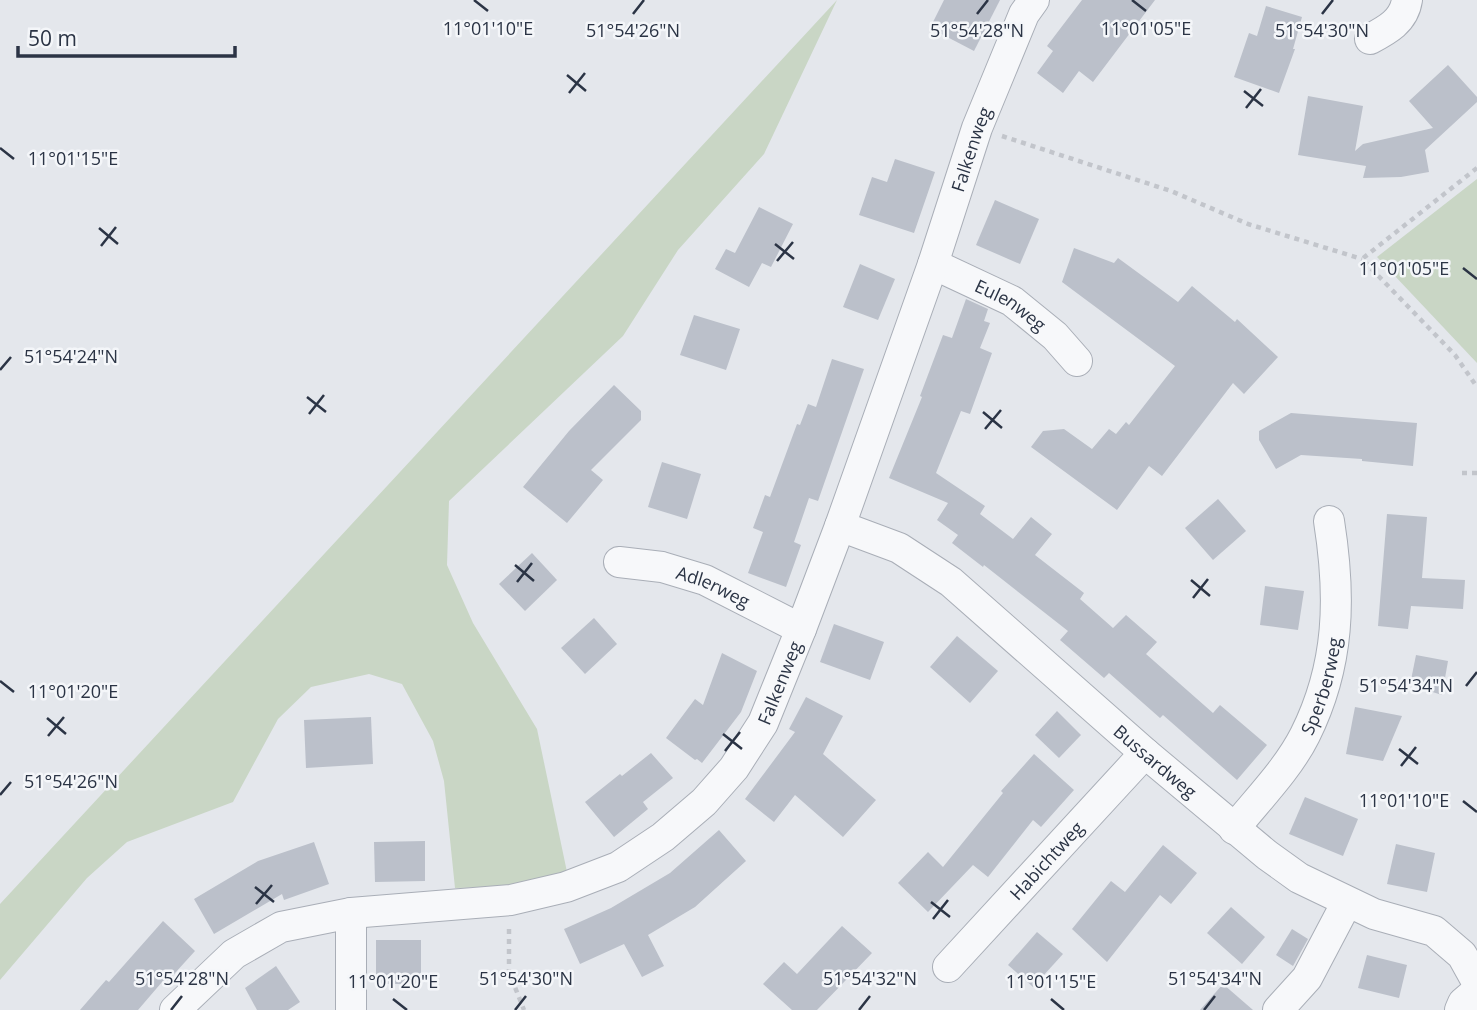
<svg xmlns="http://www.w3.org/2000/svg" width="1477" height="1010" viewBox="0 0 1477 1010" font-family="'Open Sans',sans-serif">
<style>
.green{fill:#c9d6c5}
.building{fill:#bbc0ca}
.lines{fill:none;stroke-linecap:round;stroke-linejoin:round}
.street-casing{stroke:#a9aeb7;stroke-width:32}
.path{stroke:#c2c5cb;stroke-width:4.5;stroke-dasharray:5 5;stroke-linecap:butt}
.street{stroke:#f7f8fa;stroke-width:30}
.ticks{fill:none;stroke:#2b3445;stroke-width:2.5}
.labels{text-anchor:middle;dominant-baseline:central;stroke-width:5;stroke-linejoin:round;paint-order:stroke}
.street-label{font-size:18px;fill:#2b3445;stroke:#f4f6f9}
.ticks-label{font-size:18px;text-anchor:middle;fill:#2b3445;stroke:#f4f6f9;stroke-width:5;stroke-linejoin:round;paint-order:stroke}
</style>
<rect width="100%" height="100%" fill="#e4e7ec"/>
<g class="green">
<path d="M 837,0 L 764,154 L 678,250 L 623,336 L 449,501 L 447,565 L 473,623 L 537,729 L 567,872 L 506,887 L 455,888 L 444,781 L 433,741 L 402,684 L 369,674 L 311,687 L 278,719 L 233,802 L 127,842 L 87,878 L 0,980 L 0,904 Z"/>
<path d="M 1477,179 L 1477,363 L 1377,257 Z"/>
</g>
<g class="building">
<path d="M 944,0 L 1000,0 L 974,51 L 930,28 Z"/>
<path d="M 1082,0 L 1155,0 L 1093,82 L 1079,71 L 1063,93 L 1037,73 L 1053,51 L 1047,46 Z"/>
<path d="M 1266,6 L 1302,17 L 1293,49 L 1295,49 L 1279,93 L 1234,77 L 1249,33 L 1257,36 Z"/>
<path d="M 1448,65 L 1477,97 L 1477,102 L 1425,150 L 1429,172 L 1401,177 L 1363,178 L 1366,166 L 1298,155 L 1308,96 L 1363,106 L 1355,151 L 1363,144 L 1433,128 L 1409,101 Z"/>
<path d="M 895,159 L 935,172 L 914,233 L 859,215 L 872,177 L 887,182 Z"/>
<path d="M 995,200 L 1039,219 L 1020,264 L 976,245 Z"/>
<path d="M 759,207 L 793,224 L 771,267 L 762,263 L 749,287 L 715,269 L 726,249 L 735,253 Z"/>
<path d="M 1074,248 L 1114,263 L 1118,258 L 1178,302 L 1192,286 L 1235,322 L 1237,319 L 1278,357 L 1244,394 L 1233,383 L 1162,476 L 1149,466 L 1117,510 L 1031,447 L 1043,431 L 1064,429 L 1092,449 L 1109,429 L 1116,434 L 1126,422 L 1129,425 L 1175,366 L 1062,282 Z"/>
<path d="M 860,264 L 895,279 L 878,320 L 843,307 Z"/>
<path d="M 966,299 L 988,309 L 984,321 L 990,323 L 980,348 L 992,353 L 970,414 L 961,411 L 936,473 L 985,506 L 980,514 L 1013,539 L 1031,517 L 1052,534 L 1035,555 L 1084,593 L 1080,599 L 1113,628 L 1126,615 L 1157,642 L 1146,654 L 1213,713 L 1220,705 L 1267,745 L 1237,780 L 1163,715 L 1160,718 L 1109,673 L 1104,678 L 1060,640 L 1068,631 L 984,565 L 983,567 L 952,543 L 958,535 L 937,520 L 948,503 L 889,478 L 922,397 L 920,396 L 943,335 L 952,338 Z"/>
<path d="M 694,315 L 740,329 L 726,370 L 680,355 Z"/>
<path d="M 832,359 L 864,369 L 818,501 L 809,498 L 794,542 L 801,545 L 786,587 L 748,573 L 763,532 L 753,528 L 765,495 L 770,497 L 797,424 L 800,425 L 808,404 L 816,407 Z"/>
<path d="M 614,385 L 641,411 L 641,420 L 591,470 L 603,480 L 567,523 L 523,487 L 569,431 Z"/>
<path d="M 1291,413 L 1417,423 L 1413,466 L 1362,461 L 1362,459 L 1301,455 L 1276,469 L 1259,440 L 1259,431 Z"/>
<path d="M 662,462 L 701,474 L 687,519 L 648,507 Z"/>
<path d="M 1218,499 L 1246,531 L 1213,560 L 1185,528 Z"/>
<path d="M 1387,514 L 1427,517 L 1422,578 L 1465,580 L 1463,609 L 1411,606 L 1408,629 L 1378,626 Z"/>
<path d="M 532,553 L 557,580 L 525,611 L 499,584 Z"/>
<path d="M 1265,586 L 1304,591 L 1298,630 L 1260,625 Z"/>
<path d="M 594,618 L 617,644 L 585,674 L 561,648 Z"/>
<path d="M 834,624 L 884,642 L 870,680 L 820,662 Z"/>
<path d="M 957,636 L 998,671 L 970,703 L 930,667 Z"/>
<path d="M 722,653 L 757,671 L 741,712 L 702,763 L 697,759 L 695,760 L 666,738 L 695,699 L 703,705 Z"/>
<path d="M 1416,655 L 1448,661 L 1442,695 L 1410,685 Z"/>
<path d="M 806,697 L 843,716 L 823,754 L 876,800 L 843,837 L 795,795 L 774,822 L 745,799 L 795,732 L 789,729 Z"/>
<path d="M 1355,707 L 1402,716 L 1383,761 L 1346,754 Z"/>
<path d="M 1057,711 L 1081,735 L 1059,758 L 1035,735 Z"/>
<path d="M 371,717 L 373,764 L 306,768 L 304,720 Z"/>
<path d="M 651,753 L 673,778 L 643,802 L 648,809 L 614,837 L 585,802 L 620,774 L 622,776 Z"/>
<path d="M 1034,754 L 1074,790 L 1041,827 L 1033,820 L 988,877 L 973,865 L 928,912 L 898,883 L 928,852 L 943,867 L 1003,793 L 1001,791 Z"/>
<path d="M 1305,797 L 1358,819 L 1343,856 L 1289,834 Z"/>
<path d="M 719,830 L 746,861 L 695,907 L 648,935 L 664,966 L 642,977 L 624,944 L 580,964 L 564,929 L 611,908 L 670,873 Z"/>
<path d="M 425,841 L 425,881 L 375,882 L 374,842 Z"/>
<path d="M 314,842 L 329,884 L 284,900 L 282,894 L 214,934 L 194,899 L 258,861 Z"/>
<path d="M 1396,844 L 1435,853 L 1427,892 L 1387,884 Z"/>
<path d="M 1163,845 L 1197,873 L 1171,904 L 1160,895 L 1107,962 L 1072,929 L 1111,881 L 1125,892 Z"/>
<path d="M 1231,907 L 1265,937 L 1242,964 L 1207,933 Z"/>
<path d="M 163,921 L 195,951 L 165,984 L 162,982 L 138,1010 L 80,1010 L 106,980 L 109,982 Z"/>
<path d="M 842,926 L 872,953 L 817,1010 L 792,1010 L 763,984 L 784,962 L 797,974 Z"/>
<path d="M 1292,929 L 1308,939 L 1293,966 L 1276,955 Z"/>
<path d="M 1037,932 L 1063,954 L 1033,987 L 1008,965 Z"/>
<rect x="376" y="940" width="45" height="44"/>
<path d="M 1367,955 L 1407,965 L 1399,998 L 1358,988 Z"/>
<path d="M 276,966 L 300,1002 L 288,1010 L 257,1010 L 245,988 Z"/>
<path d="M 1223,984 L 1253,1010 L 1200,1010 Z"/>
</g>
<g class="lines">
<defs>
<g id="street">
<path d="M 1370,39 C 1387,30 1404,21 1407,0"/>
<path id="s1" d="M 933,264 L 1012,301 L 1055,336 L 1077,361"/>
<path id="s2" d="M 840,526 L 899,548 L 951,582 L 1145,753 L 1267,855 L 1299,878 L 1374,914 L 1434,931 L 1462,955 L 1477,982"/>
<path id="s3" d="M 619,562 L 662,567 L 705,580 L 801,629"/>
<path id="s4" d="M 1234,829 C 1258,799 1288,769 1305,735 C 1340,665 1341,597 1329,521"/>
<path id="s5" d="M 948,967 L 1145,753"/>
<path id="s6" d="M 175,1010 L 234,954 L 281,927 L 351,913 L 511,900 L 566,887 L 618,867 L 663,837 L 704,802 L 734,768 L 763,723 L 801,629 L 840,526 L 933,264 L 977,128 L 1024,14 L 1034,0"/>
<path d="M 351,1010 L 351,913"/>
<path d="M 1278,1010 L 1307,978 L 1347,902"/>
<path d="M 1460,1010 L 1463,1003 L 1477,991"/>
</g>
</defs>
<use href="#street" class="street-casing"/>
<g class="path">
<path d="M 1002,136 L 1171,191 L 1248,224 L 1362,259"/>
<path d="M 1477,168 L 1362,259 L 1455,355 L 1477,387"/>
<path d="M 1462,473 L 1477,473"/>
<path d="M 509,929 L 509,972 L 524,1010"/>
</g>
<use href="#street" class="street"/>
</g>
<path class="ticks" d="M 474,0 L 488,11M 1132,0 L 1146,11M 633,14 L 644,0M 977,14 L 988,0M 1322,14 L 1333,0M 567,75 L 586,91M 1244,91 L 1263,106M 569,93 L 585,73M 1246,108 L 1261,89M 0,148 L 14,159M 99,228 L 118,244M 775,244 L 794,259M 101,246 L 116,227M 777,261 L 793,242M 1463,268 L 1477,279M 0,370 L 11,357M 307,397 L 326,412M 983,412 L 1002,428M 309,414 L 324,395M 985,429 L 1001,410M 515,565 L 534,581M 1191,580 L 1210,596M 517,582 L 532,563M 1193,598 L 1208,579M 0,681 L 14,692M 1466,686 L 1477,672M 47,718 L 66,734M 723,734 L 742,749M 48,736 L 64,717M 1399,749 L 1418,764M 725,751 L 740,732M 1401,766 L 1416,747M 0,795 L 11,782M 1463,801 L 1477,812M 255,887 L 274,902M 931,902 L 950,917M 256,904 L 272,885M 933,919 L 948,900M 393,999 L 407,1010M 1051,999 L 1064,1010M 171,1010 L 182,996M 515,1010 L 526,996M 859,1010 L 870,996M 1204,1010 L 1215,996"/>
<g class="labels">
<g class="street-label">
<text stroke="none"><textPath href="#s6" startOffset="1297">Falkenweg</textPath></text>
<text stroke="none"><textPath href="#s1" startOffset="88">Eulenweg</textPath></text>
<text stroke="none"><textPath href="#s3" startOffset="98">Adlerweg</textPath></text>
<text stroke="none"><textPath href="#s6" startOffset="730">Falkenweg</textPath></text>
<text stroke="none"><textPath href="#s4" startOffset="170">Sperberweg</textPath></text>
<text stroke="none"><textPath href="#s2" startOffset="397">Bussardweg</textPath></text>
<text stroke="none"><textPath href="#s5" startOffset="145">Habichtweg</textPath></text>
</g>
</g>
<g class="ticks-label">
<text x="488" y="35">11°01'10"E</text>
<text x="1146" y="35">11°01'05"E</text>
<text x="633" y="37">51°54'26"N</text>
<text x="977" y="37">51°54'28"N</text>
<text x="1322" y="37">51°54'30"N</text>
<text x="73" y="165">11°01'15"E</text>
<text x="1404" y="275">11°01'05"E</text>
<text x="71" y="363">51°54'24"N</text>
<text x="1406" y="692">51°54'34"N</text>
<text x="73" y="698">11°01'20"E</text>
<text x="71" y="788">51°54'26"N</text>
<text x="1404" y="807">11°01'10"E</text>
<text x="182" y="985">51°54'28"N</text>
<text x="526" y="985">51°54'30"N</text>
<text x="870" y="985">51°54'32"N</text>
<text x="1215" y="985">51°54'34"N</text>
<text x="393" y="988">11°01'20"E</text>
<text x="1051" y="988">11°01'15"E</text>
</g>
<path d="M18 46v10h217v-10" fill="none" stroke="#2b3445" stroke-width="3.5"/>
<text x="28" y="46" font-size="21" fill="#2b3445" stroke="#f4f6f9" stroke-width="5" paint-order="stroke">50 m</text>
</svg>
